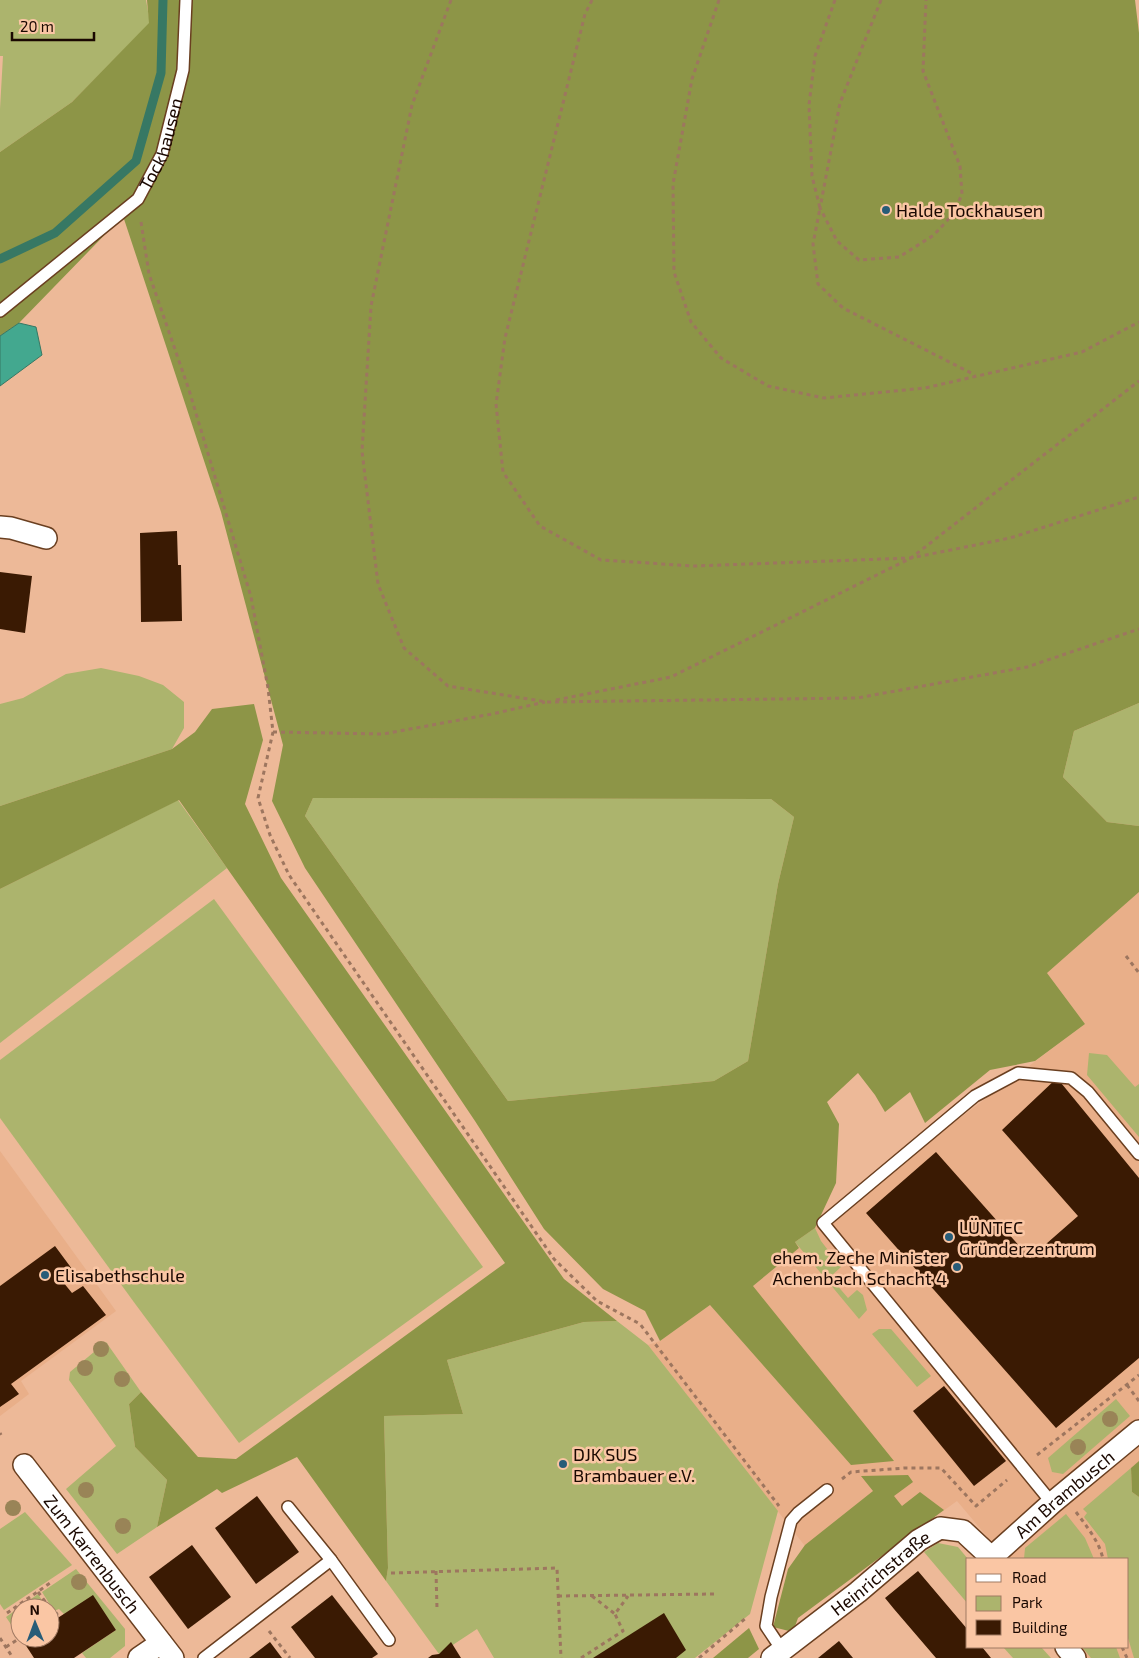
<svg xmlns="http://www.w3.org/2000/svg" width="1139" height="1658" viewBox="0 0 1139 1658" font-family="'Exo 2',sans-serif">
<style>
.built{fill:#e9af89}
.green{fill:#acb46d}
.forest{fill:#8d9547;fill-rule:evenodd}
.water{fill:#43a88f;stroke:#377864}
.lines{fill:none;stroke-linecap:round;stroke-linejoin:round}
.stream{stroke:#377864;stroke-width:9}
.building{fill:#3a1a03}
.service-casing{stroke:#6a3f20;stroke-width:14}
.minor-casing{stroke:#6a3f20;stroke-width:24}
.path{stroke:#9d765f;stroke-width:3;stroke-dasharray:4 4;stroke-linecap:butt}
.service{stroke:#fff;stroke-width:11}
.minor{stroke:#fff;stroke-width:21}
.tree{fill:#998457}
.poi-dot{fill:#275c78;stroke:#fac6a4;stroke-width:2}
.labels{text-anchor:middle;dominant-baseline:central;stroke-width:5;stroke-linejoin:round;paint-order:stroke}
.street-label{font-size:18px;fill:#1a0801;stroke:#fac6a4}
.poi-label{font-size:18px;fill:#1a0801;stroke:#fac6a4;text-anchor:start}
</style>
<rect width="100%" height="100%" fill="#edb998"/>
<g class="built">
<path d="M 1139,892 L 1139,1658 L 1088,1658 L 1078,1647 L 1128,1647 L 1128,1559 L 1006,1559 L 957,1501 L 837,1587 L 648,1345 L 660,1341 L 710,1305 L 851,1465 L 753,1286 L 799,1248 L 795,1242 L 1085,1024 L 1047,973 Z"/>
<path d="M 0,1151 L 116,1311 L 21,1381 L 29,1394 L 0,1416 Z"/>
</g>
<g class="green">
<path d="M 0,0 L 146,0 L 150,23 L 72,102 L 0,152 L 0,109 L 3,56 L 0,56 Z"/>
<path d="M 101,668 L 139,676 L 163,685 L 184,702 L 184,728 L 172,749 L 0,806 L 0,704 L 23,698 L 66,674 Z"/>
<path d="M 1139,703 L 1139,826 L 1107,822 L 1063,777 L 1074,731 Z"/>
<path d="M 313,798 L 771,799 L 794,817 L 778,884 L 748,1061 L 714,1081 L 508,1101 L 305,816 Z"/>
<path d="M 178,800 L 227,868 L 0,1043 L 0,889 Z"/>
<path d="M 214,899 L 483,1267 L 239,1443 L 136,1305 L 0,1118 L 0,1060 Z"/>
<path d="M 1089,1053 L 1107,1055 L 1135,1087 L 1139,1084 L 1139,1137 L 1087,1075 Z"/>
<path d="M 815,1228 L 821,1241 L 841,1267 L 830,1277 L 848,1298 L 857,1290 L 863,1295 L 867,1310 L 859,1319 L 795,1242 Z"/>
<path d="M 617,1321 L 648,1345 L 778,1511 L 750,1614 L 695,1658 L 494,1658 L 477,1629 L 439,1654 L 386,1581 L 388,1568 L 384,1416 L 463,1414 L 447,1360 L 584,1322 Z"/>
<path d="M 879,1329 L 891,1329 L 931,1376 L 917,1387 L 872,1334 Z"/>
<path d="M 106,1342 L 141,1392 L 129,1404 L 135,1447 L 167,1480 L 157,1527 L 117,1554 L 66,1489 L 116,1446 L 69,1380 L 70,1372 Z"/>
<path d="M 1116,1399 L 1130,1416 L 1063,1474 L 1052,1472 L 1048,1458 Z"/>
<path d="M 1131,1468 L 1132,1492 L 1139,1497 L 1139,1658 L 1134,1658 L 1128,1638 L 1128,1559 L 1108,1559 L 1105,1544 L 1084,1517 L 1087,1513 L 1083,1509 Z"/>
<path d="M 25,1512 L 72,1565 L 4,1610 L 0,1604 L 0,1529 Z"/>
<path d="M 1066,1514 L 1085,1538 L 1094,1559 L 1024,1559 L 1025,1548 Z"/>
<path d="M 938,1543 L 958,1547 L 968,1559 L 968,1604 L 924,1552 Z"/>
<path d="M 76,1569 L 125,1629 L 125,1646 L 110,1658 L 86,1658 L 82,1653 L 116,1630 L 93,1596 L 64,1614 L 59,1609 L 54,1611 L 42,1592 Z"/>
<path d="M 38,1594 L 47,1608 L 20,1608 L 20,1634 L 18,1635 L 6,1617 Z"/>
<path d="M 1003,1647 L 1041,1647 L 1051,1658 L 1013,1658 Z"/>
<path d="M 1082,1647 L 1116,1647 L 1120,1658 L 1091,1658 Z"/>
</g>
<g class="forest">
<path d="M 147,0 L 1135,0 L 1139,33 L 1139,703 L 1074,731 L 1063,777 L 1107,822 L 1139,826 L 1139,892 L 1047,973 L 1085,1024 L 1035,1061 L 990,1070 L 925,1123 L 910,1092 L 885,1112 L 875,1095 L 858,1073 L 827,1102 L 839,1124 L 836,1183 L 815,1228 L 795,1242 L 799,1248 L 753,1286 L 894,1461 L 851,1465 L 710,1305 L 660,1341 L 645,1311 L 603,1289 L 544,1229 L 475,1121 L 305,868 L 272,801 L 283,745 L 221,512 L 123,216 L 19,323 L 0,336 L 0,152 L 72,102 L 149,23 ZM 313,798 L 771,799 L 794,817 L 778,884 L 748,1061 L 714,1081 L 508,1101 L 305,816 Z"/>
<path d="M 254,704 L 263,740 L 245,804 L 281,878 L 564,1279 L 617,1321 L 584,1322 L 447,1360 L 463,1414 L 384,1416 L 388,1568 L 386,1581 L 297,1457 L 222,1493 L 217,1489 L 157,1527 L 167,1480 L 135,1447 L 129,1404 L 141,1392 L 198,1457 L 236,1459 L 505,1263 L 179,800 L 0,889 L 0,806 L 172,749 L 195,732 L 212,709 Z"/>
<path d="M 1139,1461 L 1139,1497 L 1132,1492 L 1131,1468 Z"/>
<path d="M 908,1475 L 913,1482 L 894,1496 L 902,1506 L 920,1492 L 944,1510 L 798,1618 L 793,1632 L 773,1627 L 788,1569 L 805,1545 L 873,1491 L 861,1476 Z"/>
<path d="M 749,1628 L 759,1649 L 748,1658 L 713,1658 Z"/>
</g>
<path class="water" d="M 19,323 L 36,327 L 42,355 L 0,386 L 0,336 Z"/>
<g class="lines">
<path class="stream" d="M 0,259 L 55,233 L 136,161 L 161,73 L 163,0"/>
</g>
<g class="building">
<path d="M 177,531 L 178,565 L 181,565 L 182,621 L 141,622 L 140,533 Z"/>
<path d="M 0,572 L 32,576 L 25,633 L 0,629 Z"/>
<path d="M 1057,1078 L 1139,1178 L 1139,1358 L 1056,1428 L 866,1213 L 936,1152 L 1030,1258 L 1078,1216 L 1002,1130 Z"/>
<path d="M 55,1246 L 75,1273 L 63,1282 L 72,1293 L 83,1286 L 106,1315 L 11,1384 L 19,1394 L 0,1407 L 0,1286 Z"/>
<path d="M 944,1386 L 1006,1461 L 974,1486 L 913,1411 Z"/>
<path d="M 257,1496 L 299,1552 L 256,1584 L 215,1528 Z"/>
<path d="M 192,1545 L 231,1597 L 188,1629 L 149,1577 Z"/>
<path d="M 918,1571 L 968,1630 L 968,1647 L 982,1647 L 991,1658 L 936,1658 L 894,1609 L 885,1598 Z"/>
<path d="M 93,1595 L 116,1630 L 74,1658 L 34,1658 L 23,1641 L 27,1638 L 50,1638 L 50,1623 Z"/>
<path d="M 332,1595 L 378,1654 L 372,1658 L 315,1658 L 291,1627 Z"/>
<path d="M 664,1613 L 686,1650 L 676,1658 L 593,1658 Z"/>
<path d="M 839,1641 L 853,1658 L 818,1658 Z"/>
<path d="M 270,1642 L 282,1658 L 249,1658 Z"/>
<path d="M 451,1642 L 461,1658 L 428,1658 L 432,1655 L 439,1654 Z"/>
</g>
<g class="lines">
<defs>
<g id="service">
<path id="s1" d="M 0,311 L 138,199 L 162,154 L 183,70 L 186,0"/>
<path d="M 1052,1503 L 823,1223 L 975,1096 L 1018,1073 L 1071,1078 L 1088,1092 L 1139,1154"/>
<path d="M 288,1507 L 331,1560 L 389,1640"/>
<path d="M 782,1650 L 766,1626 L 771,1597 L 791,1521 L 798,1513 L 827,1490"/>
<path d="M 204,1658 L 331,1560"/>
</g>
<g id="minor">
<path d="M 0,527 L 11,528 L 46,538"/>
<path id="s2" d="M 24,1465 L 173,1658"/>
<path id="s3" d="M 992,1557 L 1052,1503 L 1139,1431"/>
<path d="M 1066,1647 L 1075,1658"/>
<path d="M 139,1658 L 161,1643"/>
<path id="s4" d="M 772,1658 L 858,1592 L 919,1540 L 940,1528 L 963,1531 L 993,1559"/>
</g>
</defs>
<use href="#service" class="service-casing"/>
<use href="#minor" class="minor-casing"/>
<g class="path">
<path d="M 451,0 L 412,105 L 371,306 L 362,451 L 378,584 L 404,648 L 448,686 L 547,702 L 857,698 L 1027,667 L 1139,629"/>
<path d="M 592,0 L 585,14 L 505,338 L 496,404 L 503,472 L 540,526 L 601,560 L 694,566 L 911,558 L 1010,538 L 1139,497"/>
<path d="M 719,0 L 692,79 L 673,184 L 674,272 L 691,322 L 721,358 L 768,386 L 824,398 L 925,388 L 1082,352 L 1139,322"/>
<path d="M 835,0 L 815,56 L 809,105 L 812,176 L 820,208 L 813,244 L 818,284 L 843,308 L 975,375"/>
<path d="M 881,0 L 840,103 L 820,208 L 837,241 L 859,260 L 899,257 L 934,235 L 954,213 L 962,194 L 960,166 L 923,71 L 926,0"/>
<path d="M 141,222 L 149,274 L 189,390 L 251,597 L 268,688 L 273,732 L 258,798 L 270,835 L 289,875 L 554,1259 L 597,1301 L 640,1324 L 779,1506"/>
<path d="M 556,700 L 671,677 L 911,558 L 1139,381"/>
<path d="M 273,732 L 383,734 L 492,714 L 545,702"/>
<path d="M 1126,956 L 1139,973"/>
<path d="M 1127,1385 L 1139,1401"/>
<path d="M 0,1433 L 1,1435"/>
<path d="M 1037,1455 L 1139,1375"/>
<path d="M 842,1479 L 851,1472 L 905,1468 L 941,1468 L 976,1506 L 1007,1480"/>
<path d="M 1076,1512 C 1087,1527 1099,1541 1103,1559"/>
<path d="M 436,1571 L 437,1609"/>
<path d="M 391,1573 L 557,1568 L 561,1658"/>
<path d="M 38,1592 L 50,1608"/>
<path d="M 558,1596 L 715,1594"/>
<path d="M 592,1596 L 615,1614 L 628,1596"/>
<path d="M 7,1613 L 53,1581"/>
<path d="M 50,1618 L 58,1613"/>
<path d="M 269,1631 L 290,1658"/>
<path d="M 0,1638 L 13,1658"/>
<path d="M 6,1647 L 20,1638"/>
<path d="M 1122,1647 L 1127,1658"/>
<path d="M 581,1658 L 623,1631 L 615,1614"/>
<path d="M 699,1658 L 747,1617"/>
</g>
<use href="#service" class="service"/>
<use href="#minor" class="minor"/>
</g>
<g class="tree">
<circle cx="101" cy="1349" r="8"/>
<circle cx="85" cy="1368" r="8"/>
<circle cx="122" cy="1379" r="8"/>
<circle cx="1110" cy="1419" r="8"/>
<circle cx="1078" cy="1447" r="8"/>
<circle cx="86" cy="1490" r="8"/>
<circle cx="13" cy="1508" r="8"/>
<circle cx="123" cy="1526" r="8"/>
<circle cx="79" cy="1582" r="8"/>
</g>
<g class="poi-dot">
<circle cx="886" cy="210" r="5"/>
<circle cx="949" cy="1237" r="5"/>
<circle cx="957" cy="1267" r="5"/>
<circle cx="45" cy="1275" r="5"/>
<circle cx="563" cy="1464" r="5"/>
</g>
<g class="labels">
<g class="street-label">
<text stroke="none"><textPath href="#s1" startOffset="238">Tockhausen</textPath></text>
<text stroke="none"><textPath href="#s3" startOffset="96">Am Brambusch</textPath></text>
<text stroke="none"><textPath href="#s2" startOffset="112">Zum Karrenbusch</textPath></text>
<text stroke="none"><textPath href="#s4" startOffset="138">Heinrichstraße</textPath></text>
</g>
<g class="poi-label">
<text x="896" y="210">Halde Tockhausen</text>
<text x="959" y="1227">LÜNTEC<tspan x="959" dy="21">Gründerzentrum</tspan></text>
<text x="947" y="1257" text-anchor="end">ehem. Zeche Minister<tspan x="947" dy="21">Achenbach Schacht 4</tspan></text>
<text x="55" y="1275">Elisabethschule</text>
<text x="573" y="1454">DJK SUS<tspan x="573" dy="21">Brambauer e.V.</tspan></text>
</g>
</g>
<rect x="966" y="1558" width="162" height="90" fill="#fac6a4" stroke="#a07a63"/>
<rect x="976" y="1574" width="25" height="8" fill="#ffffff" stroke="#a07a63"/>
<text x="1012" y="1583" font-size="15" fill="#1a0801">Road</text>
<rect x="976" y="1596" width="25" height="15" fill="#acb46d" stroke="#a07a63"/>
<text x="1012" y="1608" font-size="15" fill="#1a0801">Park</text>
<rect x="976" y="1620" width="25" height="15" fill="#3a1a03" stroke="#a07a63"/>
<text x="1012" y="1633" font-size="15" fill="#1a0801">Building</text>
<g transform="translate(35 1623) rotate(359)"><circle r="24" fill="#fac6a4" stroke="#a07a63"/>
<path d="M0-4L9 19L0 12L-9 19Z" fill="#275c78"/>
<text y="-8" font-size="14" font-weight="bold" text-anchor="middle" fill="#1a0801">N</text>
</g>
<path d="M12 32v8h82v-8" fill="none" stroke="#1a0801" stroke-width="2.5"/>
<text x="20" y="32" font-size="15" fill="#1a0801" stroke="#fac6a4" stroke-width="4" paint-order="stroke">20 m</text>
</svg>
